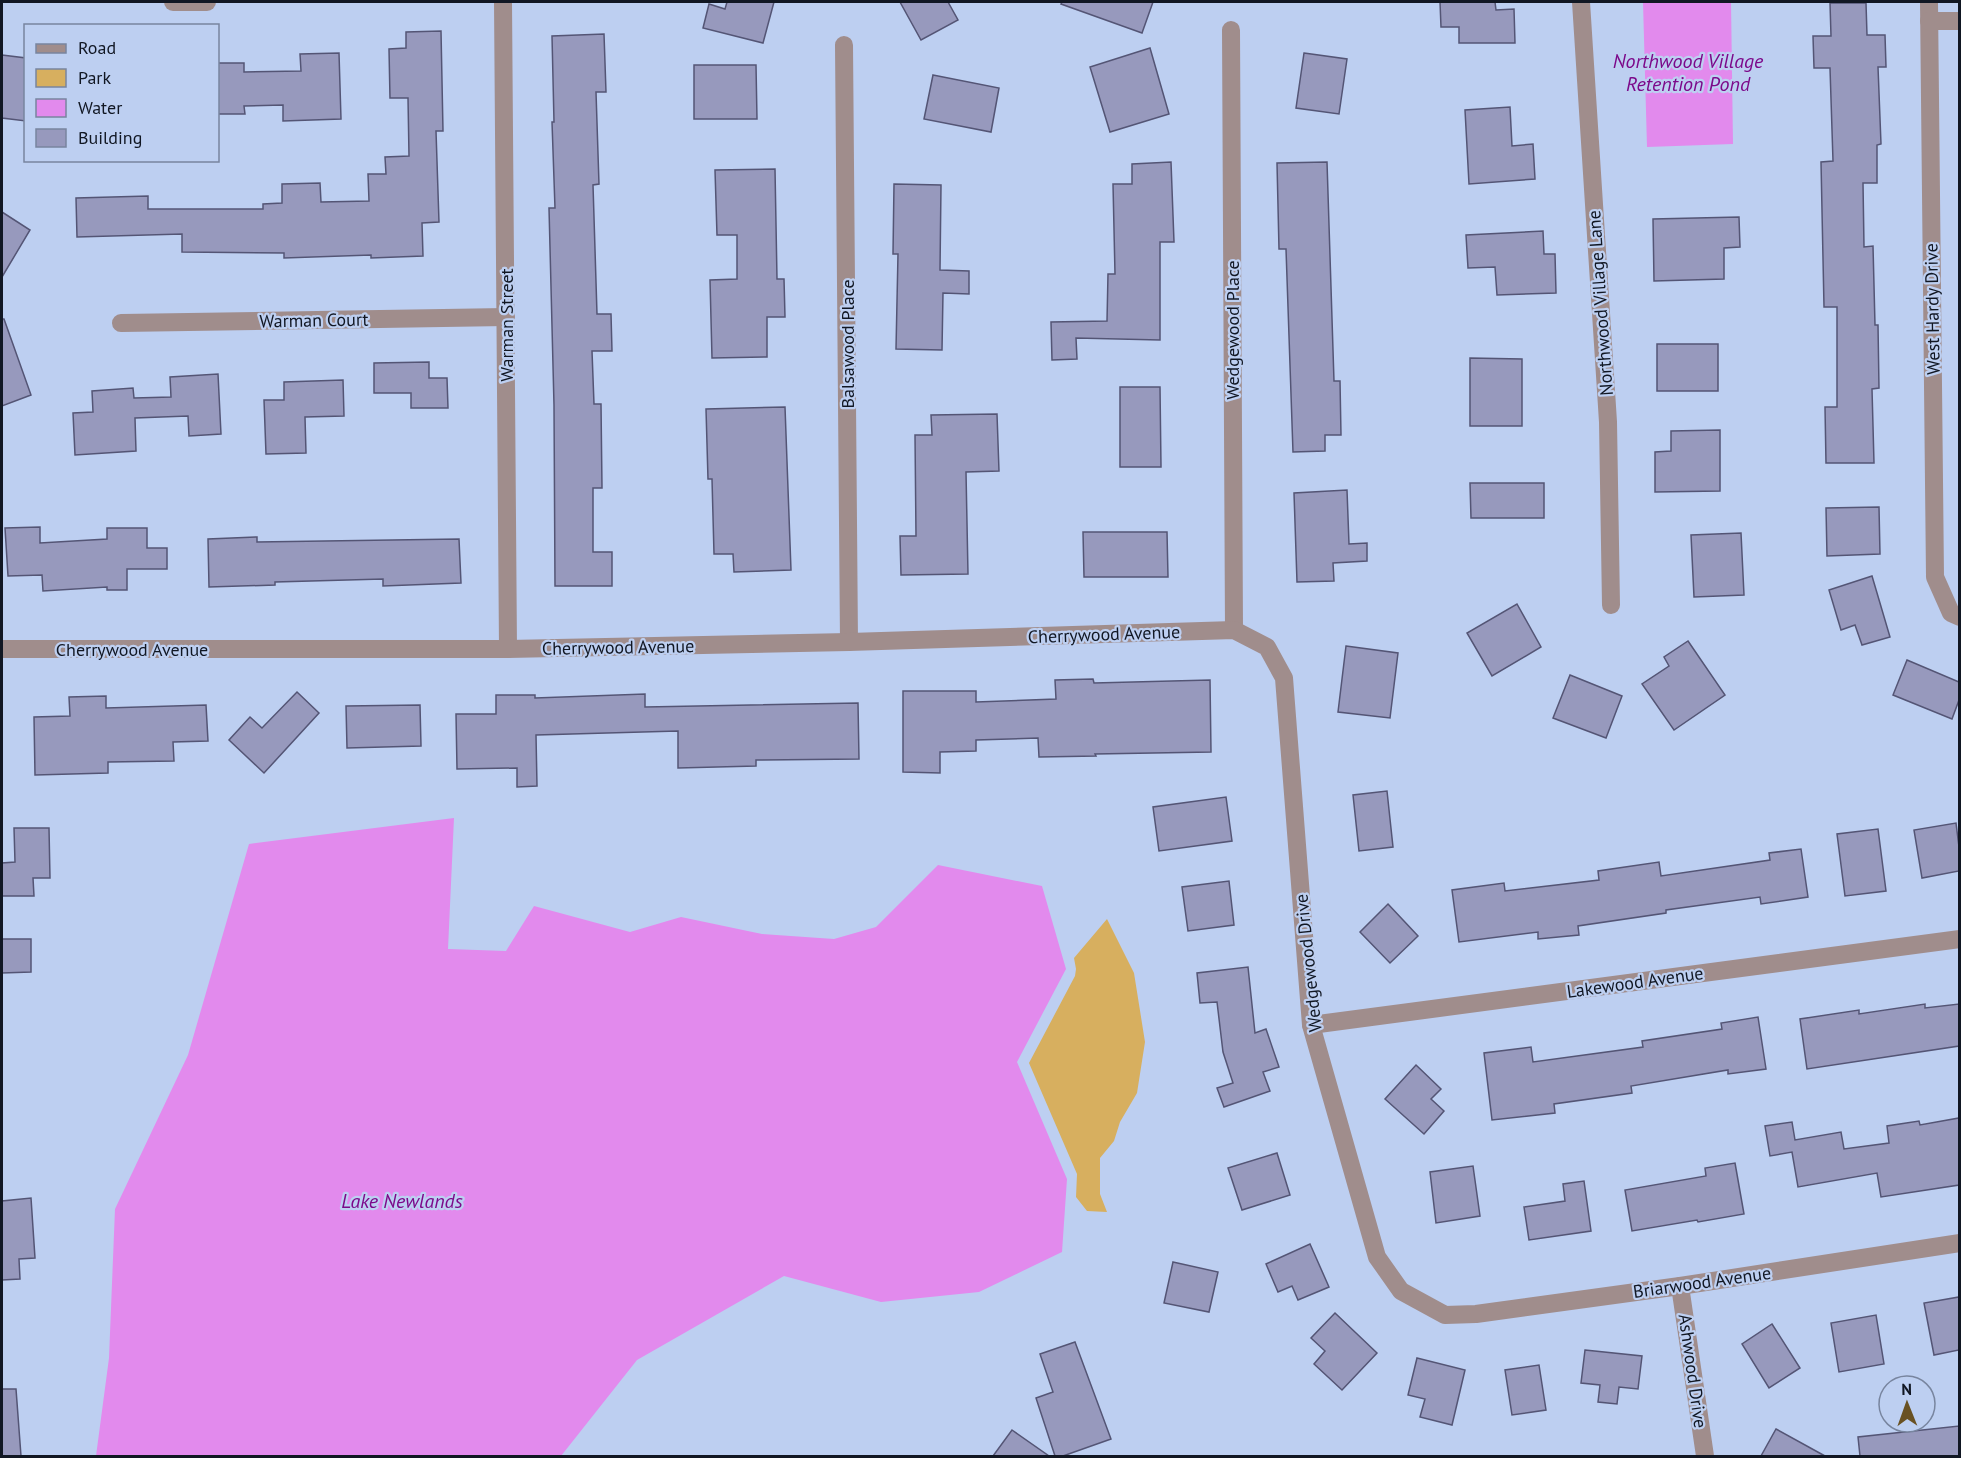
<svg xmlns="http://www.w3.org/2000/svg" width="1961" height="1458" viewBox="0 0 1961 1458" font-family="'PT Sans',sans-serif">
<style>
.green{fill:#d7af5f}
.water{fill:#e28aed}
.building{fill:#9799bd;stroke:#545575;stroke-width:1.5}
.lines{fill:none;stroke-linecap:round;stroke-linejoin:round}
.street{stroke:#a08d8c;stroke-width:18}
.labels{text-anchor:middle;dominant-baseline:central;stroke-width:4.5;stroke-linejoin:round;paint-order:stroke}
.street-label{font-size:18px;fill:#111723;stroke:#bdcff1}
.water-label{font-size:20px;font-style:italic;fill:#7c098a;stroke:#bdcff1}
</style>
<rect width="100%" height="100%" fill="#bdcff1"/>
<path class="green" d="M 1107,919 L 1134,973 L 1145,1042 L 1137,1093 L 1120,1122 L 1114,1141 L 1100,1158 L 1100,1194 L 1107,1212 L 1087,1211 L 1076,1197 L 1077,1174 L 1029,1063 L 1075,976 L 1076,969 L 1074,958 Z"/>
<g class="water">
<path d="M 1643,2 L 1731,2 L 1733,144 L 1647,147 Z"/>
<path d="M 454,818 L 448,949 L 506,951 L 534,906 L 630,932 L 681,917 L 762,934 L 834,939 L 876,927 L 938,865 L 1042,886 L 1066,969 L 1017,1062 L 1067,1179 L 1062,1252 L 979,1292 L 881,1302 L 784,1276 L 637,1360 L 561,1456 L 96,1456 L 109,1358 L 115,1209 L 188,1055 L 249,844 Z"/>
</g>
<g class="building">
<path d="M 727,2 L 774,2 L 763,43 L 703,28 L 709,4 L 725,9 Z"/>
<path d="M 900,2 L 948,2 L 958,20 L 921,40 Z"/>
<path d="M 1062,2 L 1153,2 L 1142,33 L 1061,4 Z"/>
<path d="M 1440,2 L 1495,2 L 1496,10 L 1514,9 L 1515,43 L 1459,43 L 1459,27 L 1441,27 Z"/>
<path d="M 1830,3 L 1866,3 L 1867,35 L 1885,35 L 1886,67 L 1878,67 L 1881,144 L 1877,145 L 1877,183 L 1863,183 L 1864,247 L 1873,246 L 1875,325 L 1878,325 L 1879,388 L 1872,389 L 1874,463 L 1826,463 L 1825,407 L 1837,407 L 1837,307 L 1824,307 L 1821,162 L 1833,161 L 1830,68 L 1814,68 L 1813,36 L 1831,36 Z"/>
<path d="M 441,31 L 443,131 L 436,131 L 439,222 L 422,223 L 423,256 L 371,258 L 371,255 L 284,258 L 284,253 L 182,252 L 182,234 L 77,237 L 76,198 L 148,196 L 148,209 L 263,209 L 263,204 L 282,203 L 282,184 L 320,183 L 321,202 L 369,201 L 368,174 L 386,174 L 385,157 L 409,156 L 408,98 L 390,98 L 389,49 L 406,48 L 406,32 Z"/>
<path d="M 604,34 L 606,92 L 596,92 L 599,184 L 593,185 L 597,314 L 611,314 L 612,351 L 592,351 L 594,404 L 601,404 L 602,488 L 593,488 L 593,552 L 612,552 L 612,586 L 555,586 L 554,405 L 549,208 L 555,208 L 552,122 L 554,122 L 552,36 Z"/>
<path d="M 1150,48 L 1169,114 L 1110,132 L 1090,67 Z"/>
<path d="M 339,53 L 341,119 L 283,121 L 283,105 L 244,106 L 245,114 L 218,114 L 218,63 L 244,63 L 244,72 L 301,71 L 300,54 Z"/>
<path d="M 1304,53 L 1347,59 L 1339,114 L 1296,108 Z"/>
<path d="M 2,55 L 26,58 L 26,121 L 2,118 Z"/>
<path d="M 694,65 L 756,65 L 757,119 L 694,119 Z"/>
<path d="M 933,75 L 999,88 L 991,132 L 924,119 Z"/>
<path d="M 1510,107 L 1512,146 L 1533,144 L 1535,179 L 1469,184 L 1465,110 Z"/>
<path d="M 1171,162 L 1174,242 L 1160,242 L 1160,340 L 1076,338 L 1077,359 L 1052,360 L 1051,322 L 1107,321 L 1108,274 L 1115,274 L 1113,184 L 1132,184 L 1132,164 Z"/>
<path d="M 1327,162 L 1334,381 L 1340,381 L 1341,435 L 1325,435 L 1325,451 L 1293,452 L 1286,249 L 1279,249 L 1277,163 Z"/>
<path d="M 775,169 L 777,279 L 784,279 L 785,317 L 767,317 L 767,357 L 712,358 L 710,280 L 737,279 L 737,235 L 717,235 L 715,170 Z"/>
<path d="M 894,184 L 941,185 L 940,270 L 969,271 L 969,294 L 943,293 L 942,350 L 896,349 L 898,254 L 893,254 Z"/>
<path d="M 2,212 L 30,230 L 2,277 Z"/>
<path d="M 1739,217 L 1740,247 L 1724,248 L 1724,279 L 1654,281 L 1653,219 Z"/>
<path d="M 1543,231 L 1544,254 L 1555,254 L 1556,293 L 1497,295 L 1495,267 L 1468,268 L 1466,235 Z"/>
<path d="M 2,319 L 4,319 L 31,395 L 2,406 Z"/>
<rect x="1657" y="344" width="61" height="47"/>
<path d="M 1470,358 L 1522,359 L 1522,426 L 1470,426 Z"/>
<path d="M 429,362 L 429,378 L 447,378 L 448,408 L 411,408 L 411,393 L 374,393 L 374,363 Z"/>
<path d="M 218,374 L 221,434 L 189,436 L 188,416 L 135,418 L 136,451 L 75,455 L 73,413 L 93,412 L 92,391 L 133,388 L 134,398 L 171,397 L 170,377 Z"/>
<path d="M 343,380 L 344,416 L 305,417 L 306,453 L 266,454 L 264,400 L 284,400 L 284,382 Z"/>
<path d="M 1120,387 L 1160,387 L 1161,467 L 1120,467 Z"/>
<path d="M 785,407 L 791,570 L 734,572 L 733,554 L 714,554 L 712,479 L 708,479 L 706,409 Z"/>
<path d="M 997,414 L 999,471 L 966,472 L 968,574 L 901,575 L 900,536 L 916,536 L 915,435 L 932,435 L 931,415 Z"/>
<path d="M 1720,430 L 1720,491 L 1655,492 L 1655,452 L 1671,451 L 1671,431 Z"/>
<path d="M 1470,483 L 1544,483 L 1544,518 L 1471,518 Z"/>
<path d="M 1347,490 L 1349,544 L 1367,543 L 1367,561 L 1333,563 L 1334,581 L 1297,582 L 1294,493 Z"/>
<path d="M 1879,507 L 1880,554 L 1827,556 L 1826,508 Z"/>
<path d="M 40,527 L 40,543 L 107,539 L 107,528 L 147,528 L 147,548 L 167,548 L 167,569 L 127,569 L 127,590 L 107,590 L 107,587 L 43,591 L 42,575 L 8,576 L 5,528 Z"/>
<path d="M 1083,532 L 1167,532 L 1168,577 L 1084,577 Z"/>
<path d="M 1741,533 L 1744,595 L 1694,597 L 1691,535 Z"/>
<path d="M 257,537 L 257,542 L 459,539 L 461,583 L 383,586 L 383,579 L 275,582 L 275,585 L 209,587 L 208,539 Z"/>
<path d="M 1872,576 L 1890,637 L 1862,645 L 1855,625 L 1841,630 L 1829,590 Z"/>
<path d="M 1517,604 L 1541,647 L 1492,676 L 1467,633 Z"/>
<path d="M 1688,641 L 1725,695 L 1674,730 L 1642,684 L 1669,666 L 1664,657 Z"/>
<path d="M 1346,646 L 1398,653 L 1390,718 L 1338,712 Z"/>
<path d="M 1907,660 L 1959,682 L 1959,700 L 1952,719 L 1893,695 Z"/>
<path d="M 1570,675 L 1622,696 L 1606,738 L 1553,718 Z"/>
<path d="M 1093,679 L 1094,683 L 1210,680 L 1211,752 L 1095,754 L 1096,756 L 1039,757 L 1038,738 L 976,740 L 976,751 L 940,752 L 940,773 L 903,772 L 903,691 L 976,691 L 976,702 L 1056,699 L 1055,680 Z"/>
<path d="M 297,692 L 319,713 L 264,773 L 229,740 L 250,717 L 262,728 Z"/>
<path d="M 645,694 L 645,707 L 858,703 L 859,759 L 756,760 L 756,766 L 678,768 L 678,731 L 536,735 L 537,786 L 517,787 L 517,768 L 457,769 L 456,714 L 496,714 L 496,695 L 535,695 L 535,698 Z"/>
<path d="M 106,696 L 106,708 L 206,705 L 208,741 L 173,742 L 174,761 L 108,762 L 108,773 L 35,775 L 34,717 L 70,716 L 69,697 Z"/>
<path d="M 420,705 L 421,746 L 347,748 L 346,706 Z"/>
<path d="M 1387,791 L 1393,847 L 1359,851 L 1353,795 Z"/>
<path d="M 1226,797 L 1232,841 L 1159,851 L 1153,807 Z"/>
<path d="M 1956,823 L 1959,847 L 1959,871 L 1922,878 L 1914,830 Z"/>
<path d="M 14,828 L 49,828 L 50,878 L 33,878 L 34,896 L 2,896 L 2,863 L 15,862 Z"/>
<path d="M 1878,829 L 1886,891 L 1845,896 L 1837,834 Z"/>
<path d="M 1801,849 L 1808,897 L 1761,904 L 1760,897 L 1666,910 L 1666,913 L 1578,926 L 1579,935 L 1538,939 L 1538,932 L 1459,942 L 1452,890 L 1504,883 L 1505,891 L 1599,880 L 1598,871 L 1659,862 L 1661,876 L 1770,860 L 1769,853 Z"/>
<path d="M 1229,881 L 1234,925 L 1188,931 L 1182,887 Z"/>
<path d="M 1388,904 L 1418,936 L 1390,963 L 1360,932 Z"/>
<path d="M 2,939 L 31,939 L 31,972 L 2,973 Z"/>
<path d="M 1248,967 L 1255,1033 L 1266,1029 L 1279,1067 L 1263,1072 L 1270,1091 L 1224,1107 L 1217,1088 L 1233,1083 L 1223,1052 L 1217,1002 L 1200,1003 L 1197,973 Z"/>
<path d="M 1925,1004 L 1925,1008 L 1959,1004 L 1959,1046 L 1807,1069 L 1800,1019 L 1859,1010 L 1859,1014 Z"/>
<path d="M 1758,1017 L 1766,1069 L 1728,1074 L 1728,1070 L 1631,1086 L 1632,1093 L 1554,1104 L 1555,1113 L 1492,1120 L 1484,1053 L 1531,1047 L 1533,1062 L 1643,1047 L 1642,1041 L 1722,1029 L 1721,1023 Z"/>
<path d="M 1416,1065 L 1441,1089 L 1431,1099 L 1444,1111 L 1424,1134 L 1385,1099 Z"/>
<path d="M 1959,1118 L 1959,1185 L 1881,1197 L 1877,1173 L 1798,1187 L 1792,1152 L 1770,1156 L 1765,1126 L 1792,1122 L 1795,1140 L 1841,1132 L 1844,1149 L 1889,1143 L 1887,1126 L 1919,1121 L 1920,1125 Z"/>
<path d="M 1277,1153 L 1290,1195 L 1242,1210 L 1228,1168 Z"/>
<path d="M 1735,1163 L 1744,1214 L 1698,1222 L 1697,1220 L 1632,1231 L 1625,1190 L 1706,1176 L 1705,1168 Z"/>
<path d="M 1473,1166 L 1480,1216 L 1436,1223 L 1430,1172 Z"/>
<path d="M 1584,1181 L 1591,1231 L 1529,1240 L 1524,1207 L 1565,1201 L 1563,1184 Z"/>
<path d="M 31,1198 L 35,1258 L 19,1259 L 20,1279 L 2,1280 L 2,1201 Z"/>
<path d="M 1310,1244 L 1329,1287 L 1298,1300 L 1292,1286 L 1278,1292 L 1266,1264 Z"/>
<path d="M 1173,1262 L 1218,1272 L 1209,1312 L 1164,1303 Z"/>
<path d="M 1959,1297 L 1959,1350 L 1934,1355 L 1924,1303 Z"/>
<path d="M 1335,1313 L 1377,1353 L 1342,1390 L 1314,1364 L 1325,1351 L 1311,1338 Z"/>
<path d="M 1876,1315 L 1884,1364 L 1839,1372 L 1831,1323 Z"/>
<path d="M 1772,1324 L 1800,1368 L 1769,1388 L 1742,1344 Z"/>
<path d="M 1075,1342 L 1111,1439 L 1063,1456 L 1055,1456 L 1036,1398 L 1053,1392 L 1040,1354 Z"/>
<path d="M 1585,1350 L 1642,1356 L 1638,1389 L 1619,1387 L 1617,1404 L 1598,1402 L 1600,1385 L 1581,1383 Z"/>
<path d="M 1417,1358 L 1465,1370 L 1452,1425 L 1420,1417 L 1425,1399 L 1408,1395 Z"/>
<path d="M 1539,1365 L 1546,1410 L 1512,1415 L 1505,1370 Z"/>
<path d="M 2,1389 L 16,1389 L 21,1456 L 2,1456 Z"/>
<path d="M 1959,1426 L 1959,1456 L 1860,1456 L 1858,1437 Z"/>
<path d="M 1776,1429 L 1825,1456 L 1761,1456 Z"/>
<path d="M 1012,1430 L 1049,1456 L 993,1456 Z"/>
</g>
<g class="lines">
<g class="street">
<path d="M 173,2 L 207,2"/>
<path d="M 503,2 L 508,649"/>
<path d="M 1581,2 L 1608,422 L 1611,605"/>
<path d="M 1929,2 L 1935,577 L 1951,613 L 1960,617"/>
<path d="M 1929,21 L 1960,21"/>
<path d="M 1231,30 L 1234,630"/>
<path d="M 844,45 L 849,642"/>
<path d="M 121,323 L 506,317"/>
<path d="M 2,649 L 508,649 L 849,642 L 1234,630 L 1267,647 L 1284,678 L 1311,1025 L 1377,1257 L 1401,1291 L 1445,1315 L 1476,1314 L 1680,1286 L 1960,1243"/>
<path d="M 1311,1025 L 1960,939"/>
<path d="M 1680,1286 L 1705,1456"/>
</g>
</g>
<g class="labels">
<g class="street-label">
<text transform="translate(1600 303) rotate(-94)">Northwood Village Lane</text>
<text transform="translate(1932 309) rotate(-91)">West Hardy Drive</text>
<text transform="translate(314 320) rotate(-1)">Warman Court</text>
<text transform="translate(506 325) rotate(-90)">Warman Street</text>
<text transform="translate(1232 330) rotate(-90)">Wedgewood Place</text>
<text transform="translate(847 344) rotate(-90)">Balsawood Place</text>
<text transform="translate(1104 634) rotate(-2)">Cherrywood Avenue</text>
<text transform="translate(618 647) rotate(-1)">Cherrywood Avenue</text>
<text x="132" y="649">Cherrywood Avenue</text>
<text transform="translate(1308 963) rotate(-96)">Wedgewood Drive</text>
<text transform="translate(1635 982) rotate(-8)">Lakewood Avenue</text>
<text transform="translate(1702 1282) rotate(-8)">Briarwood Avenue</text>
<text transform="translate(1693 1371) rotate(82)">Ashwood Drive</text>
</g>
<g class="water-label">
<text x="1688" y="61">Northwood Village<tspan x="1688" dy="23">Retention Pond</tspan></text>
<text x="402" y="1201">Lake Newlands</text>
</g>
</g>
<rect width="1961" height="1458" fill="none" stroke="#111723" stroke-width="6"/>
<rect x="24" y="24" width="195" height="138" fill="#bdcff1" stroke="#78859f" stroke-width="1.5"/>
<rect x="36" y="44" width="30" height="9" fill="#a08d8c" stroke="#78859f" stroke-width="1.5"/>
<text x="78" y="54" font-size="18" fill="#111723">Road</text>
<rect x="36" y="69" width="30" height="18" fill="#d7af5f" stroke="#78859f" stroke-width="1.5"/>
<text x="78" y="84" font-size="18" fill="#111723">Park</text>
<rect x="36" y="99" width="30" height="18" fill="#e28aed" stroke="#78859f" stroke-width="1.5"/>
<text x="78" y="114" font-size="18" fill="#111723">Water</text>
<rect x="36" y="129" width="30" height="18" fill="#9799bd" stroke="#78859f" stroke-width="1.5"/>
<text x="78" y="144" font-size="18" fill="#111723">Building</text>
<g transform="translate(1907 1404) rotate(359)"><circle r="28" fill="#bdcff1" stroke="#78859f" stroke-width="1.5"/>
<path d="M0-4.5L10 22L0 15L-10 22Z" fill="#695122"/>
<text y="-9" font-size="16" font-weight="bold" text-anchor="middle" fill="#111723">N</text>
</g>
</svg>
